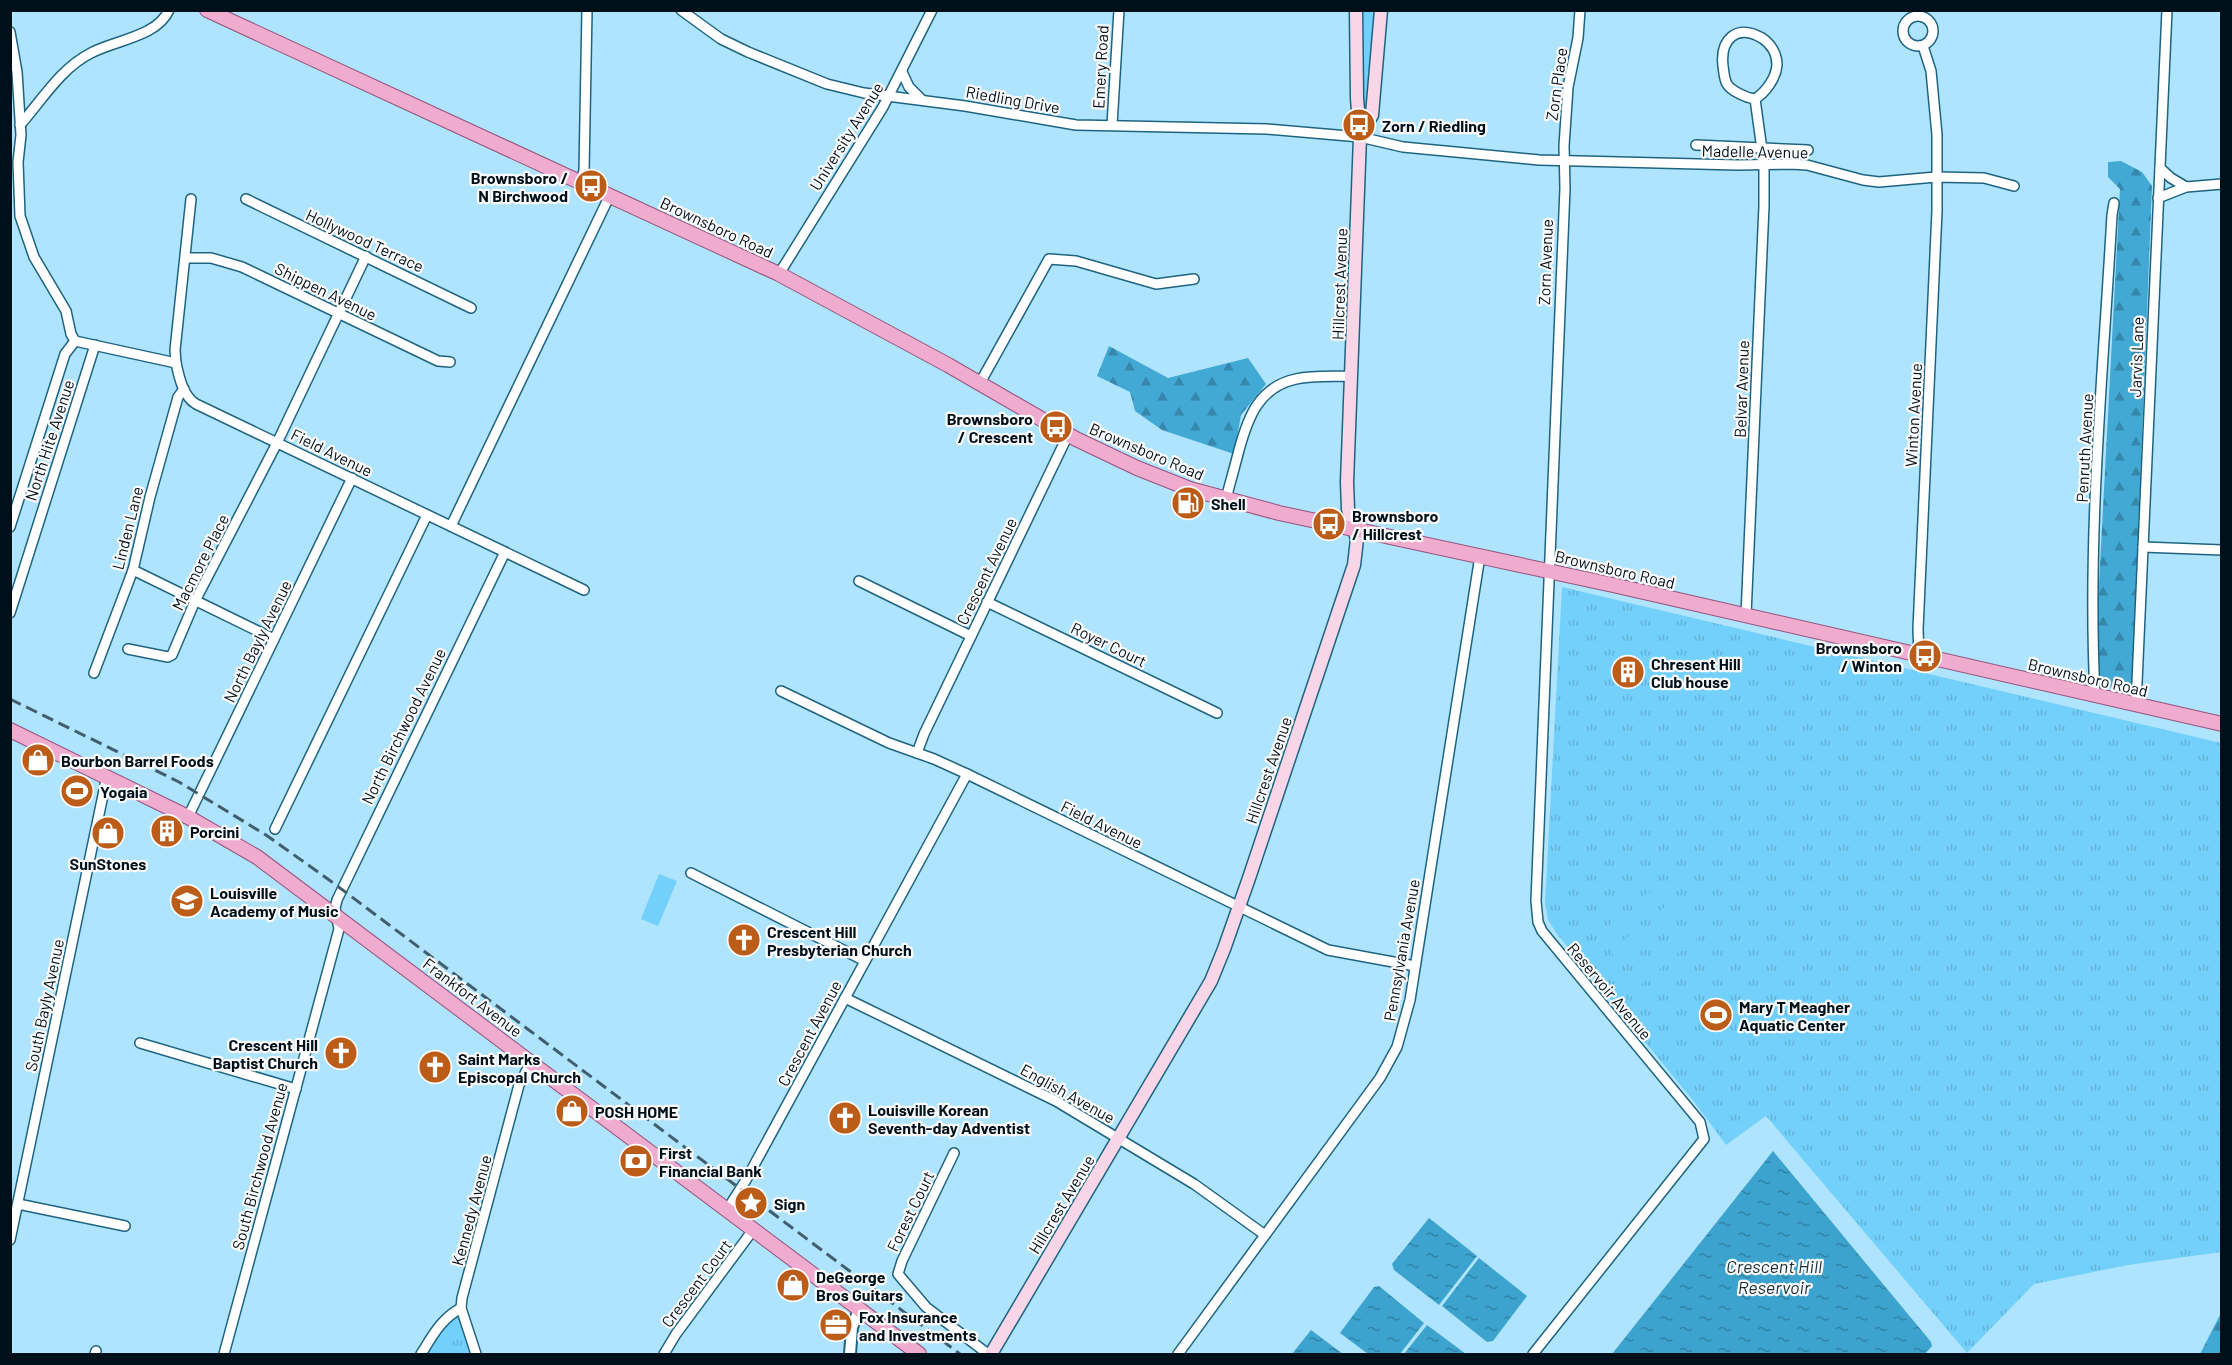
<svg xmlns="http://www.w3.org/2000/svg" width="2232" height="1365" viewBox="0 0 2232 1365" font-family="Barlow,sans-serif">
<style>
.grass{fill:url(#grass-tufts)}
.forest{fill:url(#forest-firs)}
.pitch{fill:#73d0fb}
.water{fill:url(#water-ripples)}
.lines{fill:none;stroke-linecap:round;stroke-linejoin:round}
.minor-casing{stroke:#1e6481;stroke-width:12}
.tertiary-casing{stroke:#1e6481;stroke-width:14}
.secondary-casing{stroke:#1e6481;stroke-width:15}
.primary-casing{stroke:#96527b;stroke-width:16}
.minor{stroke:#fff;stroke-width:9}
.tertiary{stroke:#fff;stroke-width:10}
.secondary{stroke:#f8d6e7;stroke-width:12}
.primary{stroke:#f0accf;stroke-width:14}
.rail{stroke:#415e6f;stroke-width:3;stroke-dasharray:12 6;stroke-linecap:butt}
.labels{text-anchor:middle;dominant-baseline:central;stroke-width:4.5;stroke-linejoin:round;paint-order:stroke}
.street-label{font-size:16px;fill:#00101b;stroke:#fbfbfb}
.poi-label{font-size:16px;font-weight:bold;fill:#00101b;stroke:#fbfbfb;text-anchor:start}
.water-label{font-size:18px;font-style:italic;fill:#192f39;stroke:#fbfbfb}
</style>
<defs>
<pattern id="grass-tufts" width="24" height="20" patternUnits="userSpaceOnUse" patternTransform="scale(1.5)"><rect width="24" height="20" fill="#73d0fb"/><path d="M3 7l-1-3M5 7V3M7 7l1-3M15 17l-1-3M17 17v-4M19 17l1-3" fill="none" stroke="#62b2d7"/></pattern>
<pattern id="forest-firs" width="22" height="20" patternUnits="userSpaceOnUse" patternTransform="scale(1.5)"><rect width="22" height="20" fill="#42a8d4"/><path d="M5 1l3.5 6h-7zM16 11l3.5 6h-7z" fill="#3587ab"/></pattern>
<pattern id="water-ripples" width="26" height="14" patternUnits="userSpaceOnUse" patternTransform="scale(1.5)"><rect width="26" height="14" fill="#3ca3ce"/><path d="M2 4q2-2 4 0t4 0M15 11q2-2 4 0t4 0" fill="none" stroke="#3083a6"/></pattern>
</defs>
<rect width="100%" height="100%" fill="#afe4fe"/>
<g class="grass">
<path d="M 1360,11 L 1376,11 L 1367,117 L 1363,117 Z"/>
<path d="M 1562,587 L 2221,743 L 2221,1252 L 2128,1265 L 2034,1284 L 1967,1353 L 1766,1116 L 1726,1145 L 1695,1103 L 1557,934 L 1548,920 L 1545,903 Z"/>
<path d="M 457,1310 L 471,1354 L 422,1354 Z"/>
</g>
<g class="forest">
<path d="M 2121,161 L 2142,172 L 2152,186 L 2132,686 L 2127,692 L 2102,685 L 2098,680 L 2097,621 L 2120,189 L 2108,177 L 2108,162 Z"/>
<path d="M 1109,346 L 1168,378 L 1248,358 L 1266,384 L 1241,415 L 1234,454 L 1162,430 L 1135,411 L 1130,392 L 1097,376 Z"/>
<path d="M 2221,1313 L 2221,1354 L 2200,1354 Z"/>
</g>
<g class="pitch">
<path d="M 659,874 L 677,881 L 658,926 L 641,919 Z"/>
<path d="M 1662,882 L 1672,894 L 1646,915 L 1636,903 Z"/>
<path d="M 1676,898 L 1685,910 L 1659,931 L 1650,919 Z"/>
<path d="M 1623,914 L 1632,926 L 1606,947 L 1597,935 Z"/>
<path d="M 1694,921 L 1704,933 L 1678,954 L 1668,942 Z"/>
<path d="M 1636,930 L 1646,942 L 1620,963 L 1610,951 Z"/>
<path d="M 1656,954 L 1665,965 L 1639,986 L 1629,974 Z"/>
</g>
<g class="water">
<path d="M 1773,1151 L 1931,1342 L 1932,1346 L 1925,1354 L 1612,1354 Z"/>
<path d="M 1429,1218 L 1477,1256 L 1439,1305 L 1394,1270 L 1392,1264 Z"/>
<path d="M 1479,1258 L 1527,1296 L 1493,1341 L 1487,1342 L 1442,1306 Z"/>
<path d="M 1379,1286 L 1424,1323 L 1400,1354 L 1368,1354 L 1340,1333 L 1374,1287 Z"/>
<path d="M 1427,1325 L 1466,1354 L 1404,1354 Z"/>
<path d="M 1311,1330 L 1343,1354 L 1292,1354 Z"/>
</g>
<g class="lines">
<defs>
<g id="minor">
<path d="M 681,10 L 721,39 L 748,52 L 827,84 L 864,93 L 965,106 L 1076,125 L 1267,129 L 1360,137 L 1403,147 L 1539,160 L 1738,165 L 1791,164 L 1807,165 L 1863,180 L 1879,182 L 1936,177 L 1984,178 L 2014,186"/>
<circle cx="1918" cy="31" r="15"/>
<path d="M 10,32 L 17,72 L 21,135 L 18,162 L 20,216 L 34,257 L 66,311 L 71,334 L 75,341 L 176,363 C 179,377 183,396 196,404 L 584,590"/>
<path d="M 902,72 L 909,87 L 922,100"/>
<path d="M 20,125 C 42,100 61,68 91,53 C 115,40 157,37 169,10"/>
<path d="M 1112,125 L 1119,10"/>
<path d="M 1696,145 L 1808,150"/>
<path d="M 2160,168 L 2171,178 L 2186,187"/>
<path d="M 580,182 L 584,171 L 587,10"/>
<path d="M 2158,198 L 2186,187 L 2222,184"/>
<path d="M 246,199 L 471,308"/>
<path d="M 186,258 L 211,258 L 242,267 L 438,361 L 450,362"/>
<path d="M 779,274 L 883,107 L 932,10"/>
<path d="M 176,363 L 175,350 L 191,199"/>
<path d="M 980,383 L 1049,259 L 1076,261 L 1156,284 L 1194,279"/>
<path d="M 1226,499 C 1230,483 1235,466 1239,450 C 1248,417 1259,387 1296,379 C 1314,375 1334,377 1352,376"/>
<path d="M 451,526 L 610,195"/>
<path d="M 10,527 L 65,354 L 75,341"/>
<path d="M 2143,547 L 2222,550"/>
<path d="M 133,570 L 274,639"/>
<path d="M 859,581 L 971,636"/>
<path d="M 987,602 L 1217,713"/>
<path d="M 10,613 L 95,345"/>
<path d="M 1746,615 L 1764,206 L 1764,164 L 1755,99 C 1747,98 1731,91 1727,84 C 1724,79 1724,72 1723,66 C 1720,40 1736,23 1762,38 C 1771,44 1777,54 1777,65 C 1776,78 1766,92 1755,99"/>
<path d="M 128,649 L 168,657 L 172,655 L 195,601 L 277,443 L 366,256"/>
<path d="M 1919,655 L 1918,629 L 1937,211 L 1937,135 L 1931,71 L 1923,46"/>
<path d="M 94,673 L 133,570 L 150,497 L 178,397 L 184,389"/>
<path d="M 781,691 L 889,743 L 934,759 L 967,774 L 1328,950 L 1415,966"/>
<path d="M 2095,695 C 2087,535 2103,374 2112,215 L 2114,203"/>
<path d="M 2136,705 L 2167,10"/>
<path d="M 917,753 L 924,734 L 1068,435"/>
<path d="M 188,817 L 352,478"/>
<path d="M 275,829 L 427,515"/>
<path d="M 691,873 L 865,961"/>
<path d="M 845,998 L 1056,1101 L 1194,1184 L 1265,1235"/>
<path d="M 140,1043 L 296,1089"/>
<path d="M 954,1153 L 902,1261 L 898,1274 L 926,1307 L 988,1354"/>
<path d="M 18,1204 L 125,1226"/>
<path d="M 727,1210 L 746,1180 L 967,774"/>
<path d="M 10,1240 L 107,776"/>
<path d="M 95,1354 L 96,1351"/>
<path d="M 224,1354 L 339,929 L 335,908 L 337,900 L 505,552"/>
<path d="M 421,1354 C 433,1335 441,1319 461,1308"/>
<path d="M 476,1354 L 461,1308 L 462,1298 L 519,1085 L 531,1062"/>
<path d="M 664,1354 L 676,1334 L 753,1230"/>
<path d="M 1178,1354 L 1380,1078 L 1397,1047 L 1410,1000 L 1480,556"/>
<path d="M 1533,1354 L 1704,1139 L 1700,1122 L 1542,931 L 1538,922 L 1536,901 L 1565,188 L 1564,146 L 1568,87 L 1578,38 L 1580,10"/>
</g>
<path id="tertiary" d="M 850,1354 L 852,1327 L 859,1310"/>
<g id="secondary">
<path d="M 1360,137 L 1372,115 L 1381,10"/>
<path d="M 991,1354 L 1211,981 L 1224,949 L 1248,881 L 1354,565 L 1357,539 L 1348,509 L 1347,482 L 1360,137 L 1357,98 L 1356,10"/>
</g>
<g id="primary">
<path d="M 207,10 L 779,274 L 948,365 L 1076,439 L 1137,468 L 1190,489 L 1279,513 L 1613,585 L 2222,724"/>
<path d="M 10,730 L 188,817 L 257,857 L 919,1354"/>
</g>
</defs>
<use href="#minor" class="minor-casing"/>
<use href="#tertiary" class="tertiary-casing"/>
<use href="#secondary" class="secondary-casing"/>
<use href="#primary" class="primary-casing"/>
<use href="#minor" class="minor"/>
<use href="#tertiary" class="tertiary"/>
<use href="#secondary" class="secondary"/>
<use href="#primary" class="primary"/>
<path class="rail" d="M 10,699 L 179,782 L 266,835 L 332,882 L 960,1354"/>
</g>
<defs>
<symbol id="bus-disc" viewBox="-11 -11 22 22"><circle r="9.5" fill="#bc5c19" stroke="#fbfbfb"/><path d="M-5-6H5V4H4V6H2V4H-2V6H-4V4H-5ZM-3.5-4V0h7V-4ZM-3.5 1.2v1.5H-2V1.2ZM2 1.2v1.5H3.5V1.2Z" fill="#fff"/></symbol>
<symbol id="fuel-disc" viewBox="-11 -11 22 22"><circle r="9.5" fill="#bc5c19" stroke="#fbfbfb"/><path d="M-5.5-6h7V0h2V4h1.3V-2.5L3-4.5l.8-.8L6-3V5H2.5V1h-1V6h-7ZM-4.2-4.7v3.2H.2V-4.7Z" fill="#fff"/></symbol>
<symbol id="building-disc" viewBox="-11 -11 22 22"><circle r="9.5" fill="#bc5c19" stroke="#fbfbfb"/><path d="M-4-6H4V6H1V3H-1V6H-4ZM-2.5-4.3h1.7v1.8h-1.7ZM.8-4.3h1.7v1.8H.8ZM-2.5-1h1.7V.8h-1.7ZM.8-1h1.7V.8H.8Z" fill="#fff"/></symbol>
<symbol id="shop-disc" viewBox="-11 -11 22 22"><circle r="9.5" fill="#bc5c19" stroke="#fbfbfb"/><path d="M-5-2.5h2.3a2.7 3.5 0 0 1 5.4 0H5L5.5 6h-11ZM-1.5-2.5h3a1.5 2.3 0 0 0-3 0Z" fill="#fff"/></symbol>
<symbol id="stadium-disc" viewBox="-11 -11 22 22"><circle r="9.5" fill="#bc5c19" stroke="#fbfbfb"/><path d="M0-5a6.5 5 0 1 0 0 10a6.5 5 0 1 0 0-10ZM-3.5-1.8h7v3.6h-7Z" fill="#fff"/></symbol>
<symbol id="school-disc" viewBox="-11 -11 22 22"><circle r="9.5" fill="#bc5c19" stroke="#fbfbfb"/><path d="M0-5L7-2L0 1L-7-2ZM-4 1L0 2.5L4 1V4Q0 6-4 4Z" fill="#fff"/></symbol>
<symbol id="church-disc" viewBox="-11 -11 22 22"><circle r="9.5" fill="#bc5c19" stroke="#fbfbfb"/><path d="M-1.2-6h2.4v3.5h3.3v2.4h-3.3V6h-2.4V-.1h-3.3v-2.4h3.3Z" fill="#fff"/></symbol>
<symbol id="bank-disc" viewBox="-11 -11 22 22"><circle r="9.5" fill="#bc5c19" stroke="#fbfbfb"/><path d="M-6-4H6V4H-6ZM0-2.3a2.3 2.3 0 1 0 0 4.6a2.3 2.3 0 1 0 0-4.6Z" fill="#fff"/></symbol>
<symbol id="sight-disc" viewBox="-11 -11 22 22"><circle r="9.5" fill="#bc5c19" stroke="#fbfbfb"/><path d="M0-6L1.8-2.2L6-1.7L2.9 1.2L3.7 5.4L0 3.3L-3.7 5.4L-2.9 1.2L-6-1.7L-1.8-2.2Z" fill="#fff"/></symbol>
<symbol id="office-disc" viewBox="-11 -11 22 22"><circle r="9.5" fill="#bc5c19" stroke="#fbfbfb"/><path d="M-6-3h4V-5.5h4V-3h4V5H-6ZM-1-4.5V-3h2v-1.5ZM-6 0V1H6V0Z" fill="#fff"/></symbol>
</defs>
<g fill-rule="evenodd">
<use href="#bus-disc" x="1340" y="106" width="38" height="38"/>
<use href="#bus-disc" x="572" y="167" width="38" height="38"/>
<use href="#bus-disc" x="1037" y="408" width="38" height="38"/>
<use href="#fuel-disc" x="1169" y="484" width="38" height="38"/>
<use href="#bus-disc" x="1310" y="505" width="38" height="38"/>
<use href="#bus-disc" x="1906" y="637" width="38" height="38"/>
<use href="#building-disc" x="1609" y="653" width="38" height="38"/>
<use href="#shop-disc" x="19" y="741" width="38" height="38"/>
<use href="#stadium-disc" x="58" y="772" width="38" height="38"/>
<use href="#building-disc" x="148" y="812" width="38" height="38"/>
<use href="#shop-disc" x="89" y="814" width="38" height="38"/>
<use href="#school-disc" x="168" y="882" width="38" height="38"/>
<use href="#church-disc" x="725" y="921" width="38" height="38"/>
<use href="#stadium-disc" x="1697" y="996" width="38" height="38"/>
<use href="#church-disc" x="322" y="1034" width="38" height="38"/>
<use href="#church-disc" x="416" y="1048" width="38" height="38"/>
<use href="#shop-disc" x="553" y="1092" width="38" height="38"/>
<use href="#church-disc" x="826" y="1099" width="38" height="38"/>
<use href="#bank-disc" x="617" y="1142" width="38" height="38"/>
<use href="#sight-disc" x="732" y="1184" width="38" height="38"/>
<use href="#shop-disc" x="774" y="1266" width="38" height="38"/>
<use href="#office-disc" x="817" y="1306" width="38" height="38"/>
</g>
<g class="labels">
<g class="street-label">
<text transform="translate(1100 67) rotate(-87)">Emery Road</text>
<text transform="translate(1556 84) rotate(-82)">Zorn Place</text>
<text transform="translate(1013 99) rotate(10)">Riedling Drive</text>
<text transform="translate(846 136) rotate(-58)">University Avenue</text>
<text transform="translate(1755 151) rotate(1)">Madelle Avenue</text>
<text transform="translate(717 227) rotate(25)">Brownsboro Road</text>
<text transform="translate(365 240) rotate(25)">Hollywood Terrace</text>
<text transform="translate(1545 262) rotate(-88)">Zorn Avenue</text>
<text transform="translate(1339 284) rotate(-88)">Hillcrest Avenue</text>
<text transform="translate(326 291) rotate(26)">Shippen Avenue</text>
<text transform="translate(2136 357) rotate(-88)">Jarvis Lane</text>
<text transform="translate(1741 389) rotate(-88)">Belvar Avenue</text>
<text transform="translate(1913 415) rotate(-87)">Winton Avenue</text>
<text transform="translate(49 440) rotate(-72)">North Hite Avenue</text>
<text transform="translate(2084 448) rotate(-87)">Penruth Avenue</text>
<text transform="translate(1147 451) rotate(23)">Brownsboro Road</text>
<text transform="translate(332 452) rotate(26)">Field Avenue</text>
<text transform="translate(127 528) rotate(-76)">Linden Lane</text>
<text transform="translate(200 562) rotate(-63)">Macmore Place</text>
<text transform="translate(1615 569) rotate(13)">Brownsboro Road</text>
<text transform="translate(986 571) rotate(-64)">Crescent Avenue</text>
<text transform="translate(257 641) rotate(-64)">North Bayly Avenue</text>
<text transform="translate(1109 644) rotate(26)">Royer Court</text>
<text transform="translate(2088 677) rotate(13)">Brownsboro Road</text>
<text transform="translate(403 726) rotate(-64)">North Birchwood Avenue</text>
<text transform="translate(1268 770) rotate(-71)">Hillcrest Avenue</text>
<text transform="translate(1102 824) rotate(26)">Field Avenue</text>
<text transform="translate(1401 950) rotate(-80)">Pennsylvania Avenue</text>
<text transform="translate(1610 991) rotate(50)">Reservoir Avenue</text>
<text transform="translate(473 997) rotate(37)">Frankfort Avenue</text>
<text transform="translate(44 1005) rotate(-78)">South Bayly Avenue</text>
<text transform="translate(809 1033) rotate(-62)">Crescent Avenue</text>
<text transform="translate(1068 1093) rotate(29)">English Avenue</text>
<text transform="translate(259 1166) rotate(-75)">South Birchwood Avenue</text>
<text transform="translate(1061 1204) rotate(-59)">Hillcrest Avenue</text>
<text transform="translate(471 1210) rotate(-75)">Kennedy Avenue</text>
<text transform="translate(910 1211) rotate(-64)">Forest Court</text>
<text transform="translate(696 1283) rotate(-53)">Crescent Court</text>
</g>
<g class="poi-label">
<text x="1382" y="125">Zorn / Riedling</text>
<text x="568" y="177" text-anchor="end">Brownsboro /<tspan x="568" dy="18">N Birchwood</tspan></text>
<text x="1033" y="418" text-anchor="end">Brownsboro<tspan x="1033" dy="18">/ Crescent</tspan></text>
<text x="1211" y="503">Shell</text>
<text x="1352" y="515">Brownsboro<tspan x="1352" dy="18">/ Hillcrest</tspan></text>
<text x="1902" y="647" text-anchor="end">Brownsboro<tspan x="1902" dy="18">/ Winton</tspan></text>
<text x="1651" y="663">Chresent Hill<tspan x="1651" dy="18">Club house</tspan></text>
<text x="61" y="760">Bourbon Barrel Foods</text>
<text x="100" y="791">Yogaia</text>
<text x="190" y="831">Porcini</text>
<text x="108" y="863" text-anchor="middle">SunStones</text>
<text x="210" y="892">Louisville<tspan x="210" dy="18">Academy of Music</tspan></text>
<text x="767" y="931">Crescent Hill<tspan x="767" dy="18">Presbyterian Church</tspan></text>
<text x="1739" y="1006">Mary T Meagher<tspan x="1739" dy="18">Aquatic Center</tspan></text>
<text x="318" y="1044" text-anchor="end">Crescent Hill<tspan x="318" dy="18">Baptist Church</tspan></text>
<text x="458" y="1058">Saint Marks<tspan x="458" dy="18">Episcopal Church</tspan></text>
<text x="868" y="1109">Louisville Korean<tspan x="868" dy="18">Seventh-day Adventist</tspan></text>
<text x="595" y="1111">POSH HOME</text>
<text x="659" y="1152">First<tspan x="659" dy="18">Financial Bank</tspan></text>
<text x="774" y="1203">Sign</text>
<text x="816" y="1276">DeGeorge<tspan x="816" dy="18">Bros Guitars</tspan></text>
<text x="859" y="1316">Fox Insurance<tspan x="859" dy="18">and Investments</tspan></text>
</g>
<g class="water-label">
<text x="1774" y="1266">Crescent Hill<tspan x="1774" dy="21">Reservoir</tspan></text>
</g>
</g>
<rect width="2232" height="1365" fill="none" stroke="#00101b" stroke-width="24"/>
</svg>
